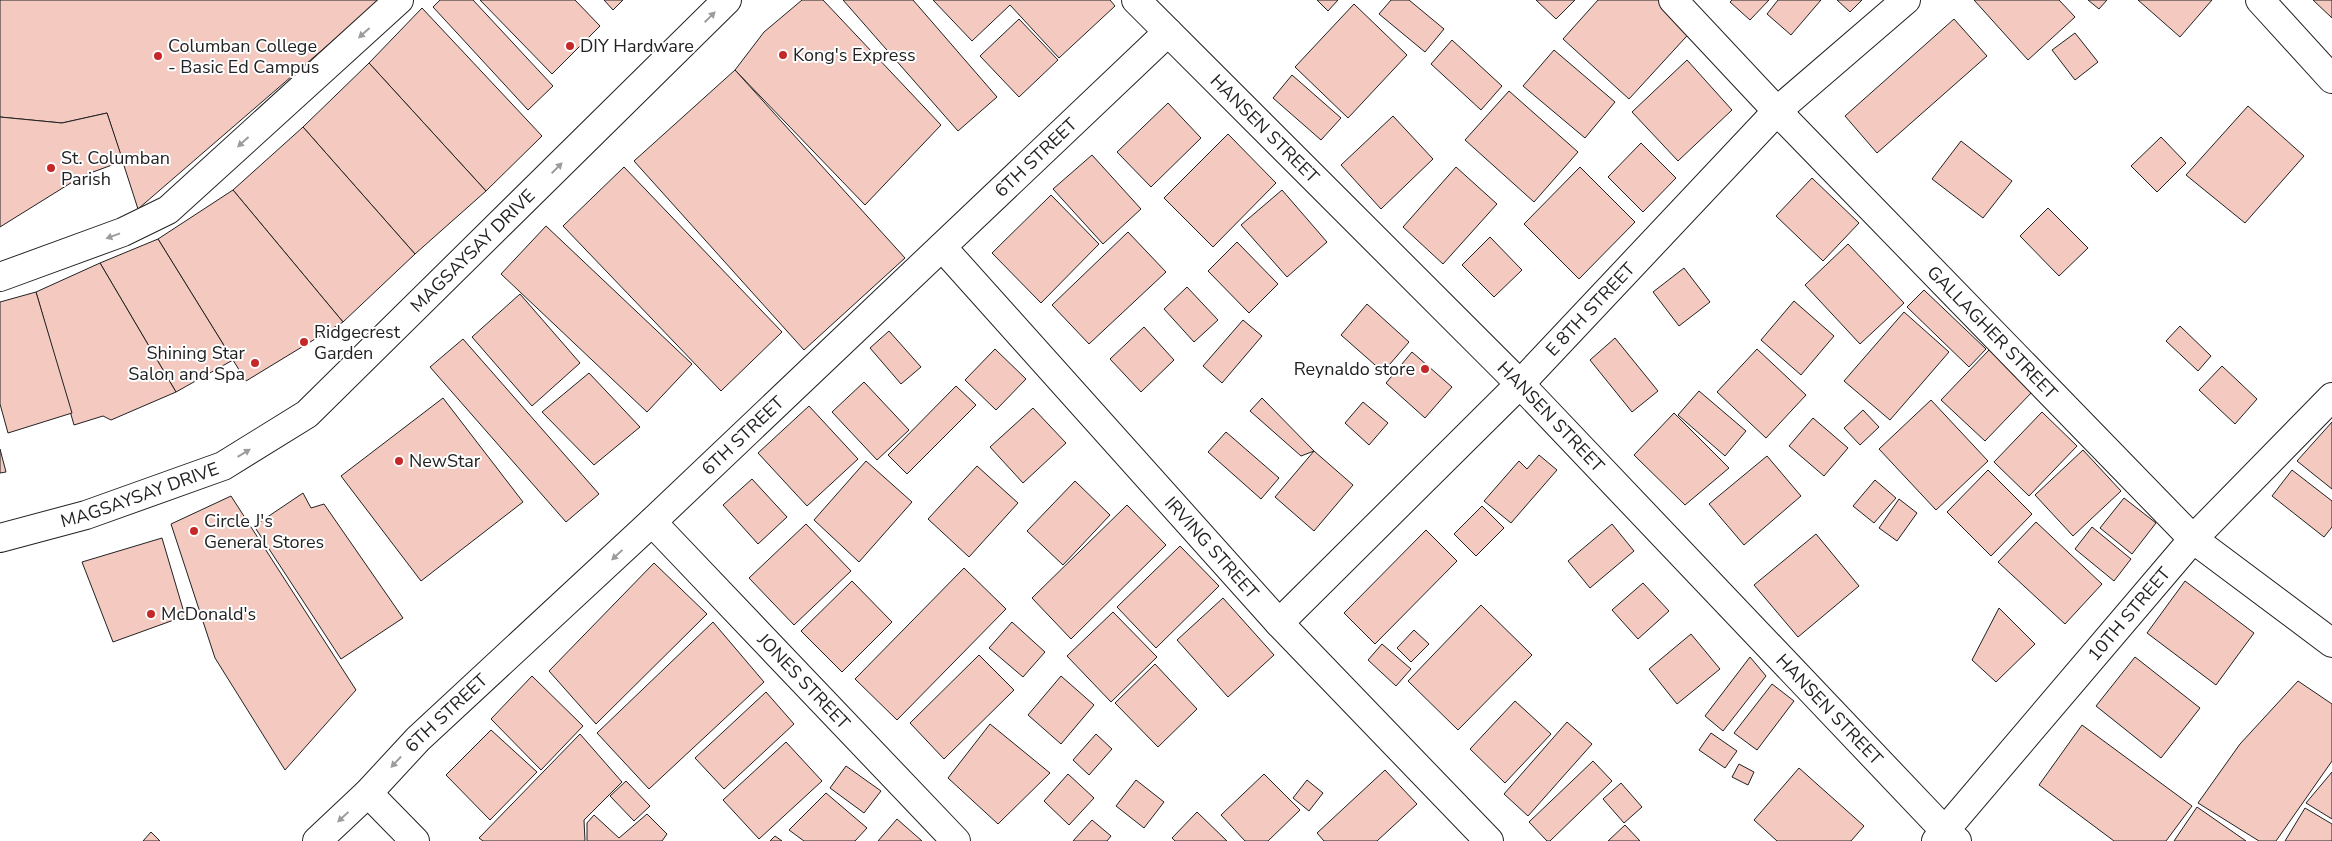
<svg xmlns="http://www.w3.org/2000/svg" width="2332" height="841" viewBox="0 0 2332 841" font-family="'Nunito Sans',sans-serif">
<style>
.building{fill:#f3c9c0;stroke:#222}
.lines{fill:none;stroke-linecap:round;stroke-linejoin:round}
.minor-casing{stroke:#222;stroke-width:30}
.major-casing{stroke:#222;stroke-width:30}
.minor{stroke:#fff;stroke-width:28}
.major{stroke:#fff;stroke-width:28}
.oneway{fill:#9c9c9c}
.poi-dot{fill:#c62828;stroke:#fff;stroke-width:2}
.labels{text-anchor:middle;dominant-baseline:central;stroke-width:4;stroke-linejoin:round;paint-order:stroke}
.poi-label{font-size:18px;fill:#222;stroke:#fff;text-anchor:start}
.street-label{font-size:18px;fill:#222;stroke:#fff}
</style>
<rect width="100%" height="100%" fill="#fff"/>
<g class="building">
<path d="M 0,0 L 380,0 L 138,209 L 107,113 L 62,123 L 0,117 Z"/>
<path d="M 440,0 L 473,0 L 553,86 L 528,110 L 433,7 Z"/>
<path d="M 480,0 L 575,0 L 600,26 L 552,74 Z"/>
<path d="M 604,0 L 623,0 L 613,10 Z"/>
<path d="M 802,0 L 823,0 L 941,125 L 865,205 L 735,70 L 764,32 Z"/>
<path d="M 843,0 L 913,0 L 997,97 L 958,131 Z"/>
<path d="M 933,0 L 1110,0 L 1115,6 L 1059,58 L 1010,5 L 972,41 Z"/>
<path d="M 1317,0 L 1338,0 L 1328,11 Z"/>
<path d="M 1391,0 L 1409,0 L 1444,29 L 1425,52 L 1379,14 Z"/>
<path d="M 1536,0 L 1575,0 L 1556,19 Z"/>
<path d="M 1598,0 L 1669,0 L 1696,26 L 1629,99 L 1563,39 Z"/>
<path d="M 1732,0 L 1769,0 L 1750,20 L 1730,2 Z"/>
<path d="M 1778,0 L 1821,0 L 1791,35 L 1767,14 Z"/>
<path d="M 1837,0 L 1862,0 L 1850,12 Z"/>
<path d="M 1974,0 L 2059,0 L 2075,17 L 2028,60 Z"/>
<path d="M 2088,0 L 2107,0 L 2099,9 Z"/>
<path d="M 2138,0 L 2212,0 L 2180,37 Z"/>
<path d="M 2313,0 L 2332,0 L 2332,18 Z"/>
<path d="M 1354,4 L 1407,55 L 1348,118 L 1295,67 Z"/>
<path d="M 422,8 L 542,136 L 486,191 L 369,63 Z"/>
<path d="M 1019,19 L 1058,60 L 1019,97 L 980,56 Z"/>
<path d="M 1954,19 L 1987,56 L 1877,153 L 1845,116 Z"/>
<path d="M 2075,33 L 2098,62 L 2075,80 L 2052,50 Z"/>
<path d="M 1452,40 L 1502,86 L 1481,110 L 1431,64 Z"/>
<path d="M 1554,50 L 1615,102 L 1585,138 L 1523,86 Z"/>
<path d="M 1687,60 L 1732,110 L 1678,161 L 1632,112 Z"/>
<path d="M 369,63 L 486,191 L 415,254 L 303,127 Z"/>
<path d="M 735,70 L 905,258 L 804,350 L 634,161 Z"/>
<path d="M 1292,75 L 1341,118 L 1321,140 L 1273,98 Z"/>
<path d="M 1509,91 L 1578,152 L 1534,202 L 1465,140 Z"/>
<path d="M 1168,103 L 1201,138 L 1151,187 L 1117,152 Z"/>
<path d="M 2248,106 L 2304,156 L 2245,223 L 2186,175 Z"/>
<path d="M 107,113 L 123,161 L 82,176 L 0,227 L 0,117 L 62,123 Z"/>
<path d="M 1393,116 L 1433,159 L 1381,209 L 1341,165 Z"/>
<path d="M 303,127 L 415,254 L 343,322 L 233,190 Z"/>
<path d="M 1228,134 L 1276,183 L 1213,247 L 1164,198 Z"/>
<path d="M 2161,137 L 2186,163 L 2157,192 L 2131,166 Z"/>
<path d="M 1961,141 L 2012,181 L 1983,218 L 1932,179 Z"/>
<path d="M 1641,143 L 1676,178 L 1643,212 L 1608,177 Z"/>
<path d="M 1092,155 L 1141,209 L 1103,244 L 1053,189 Z"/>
<path d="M 624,167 L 782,332 L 721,391 L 563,226 Z"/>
<path d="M 1456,167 L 1497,204 L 1443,264 L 1403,227 Z"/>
<path d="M 1580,167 L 1635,222 L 1579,279 L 1524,224 Z"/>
<path d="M 1812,178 L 1859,223 L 1823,261 L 1776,216 Z"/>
<path d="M 233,190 L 343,322 L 246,381 L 158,239 Z"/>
<path d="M 1282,190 L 1327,242 L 1287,277 L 1241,225 Z"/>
<path d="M 1051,195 L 1099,244 L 1041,303 L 992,253 Z"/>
<path d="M 2048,208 L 2088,248 L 2059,276 L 2020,236 Z"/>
<path d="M 546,226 L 692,364 L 647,412 L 501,274 Z"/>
<path d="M 1128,232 L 1166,272 L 1089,344 L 1052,305 Z"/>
<path d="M 1490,237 L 1522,270 L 1494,297 L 1462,265 Z"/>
<path d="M 158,239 L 233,360 L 176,392 L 100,263 Z"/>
<path d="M 1237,242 L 1278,284 L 1249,313 L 1208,271 Z"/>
<path d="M 1848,244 L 1904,303 L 1860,344 L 1805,285 Z"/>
<path d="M 100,263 L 176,392 L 111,420 L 103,416 L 74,425 L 36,292 Z"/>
<path d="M 1684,268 L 1710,302 L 1679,326 L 1653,292 Z"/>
<path d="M 1187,287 L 1218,320 L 1194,342 L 1164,309 Z"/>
<path d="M 1924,290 L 1986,349 L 1969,367 L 1907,307 Z"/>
<path d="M 36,292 L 72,413 L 8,433 L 0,404 L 0,302 Z"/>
<path d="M 520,294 L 580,363 L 532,406 L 472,337 Z"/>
<path d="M 1794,301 L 1834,336 L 1801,375 L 1761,340 Z"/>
<path d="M 1367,304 L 1409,342 L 1383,372 L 1341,335 Z"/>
<path d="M 1904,312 L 1949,352 L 1890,420 L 1844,381 Z"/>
<path d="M 1243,320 L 1262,336 L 1222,383 L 1203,366 Z"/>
<path d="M 2180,326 L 2211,356 L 2198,371 L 2166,341 Z"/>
<path d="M 1144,327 L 1174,360 L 1141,392 L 1110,359 Z"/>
<path d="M 889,331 L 921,367 L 901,384 L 870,348 Z"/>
<path d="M 1615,338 L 1658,391 L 1632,412 L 1590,360 Z"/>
<path d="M 463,339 L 599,494 L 566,522 L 430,367 Z"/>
<path d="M 995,349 L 1026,379 L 996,410 L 965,380 Z"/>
<path d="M 1757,349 L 1806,395 L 1766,438 L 1717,392 Z"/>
<path d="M 1989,350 L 2033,391 L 1985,441 L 1941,400 Z"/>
<path d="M 1412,352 L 1452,387 L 1425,418 L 1386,383 Z"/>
<path d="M 2222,366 L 2257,399 L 2235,424 L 2199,390 Z"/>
<path d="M 589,373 L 640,427 L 594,465 L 542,412 Z"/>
<path d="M 864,382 L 909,430 L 877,460 L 832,412 Z"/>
<path d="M 956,386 L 976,405 L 907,474 L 888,455 Z"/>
<path d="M 1699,391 L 1746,431 L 1725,456 L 1678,415 Z"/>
<path d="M 443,398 L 523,502 L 421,581 L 341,476 Z"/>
<path d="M 1262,398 L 1314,451 L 1301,456 L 1250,411 Z"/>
<path d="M 1931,400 L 1988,461 L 1936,510 L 1879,449 Z"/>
<path d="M 1363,402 L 1388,423 L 1369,445 L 1345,423 Z"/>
<path d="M 809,406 L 858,459 L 807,506 L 758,453 Z"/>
<path d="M 1033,408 L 1066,443 L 1023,483 L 990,447 Z"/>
<path d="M 1863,410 L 1879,427 L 1860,445 L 1844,428 Z"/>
<path d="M 2042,412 L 2077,446 L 2029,496 L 1994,462 Z"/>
<path d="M 1674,413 L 1729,468 L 1685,505 L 1634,455 Z"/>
<path d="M 1813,418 L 1848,448 L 1824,476 L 1789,446 Z"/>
<path d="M 2332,422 L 2332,489 L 2297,461 Z"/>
<path d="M 1226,432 L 1279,478 L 1261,499 L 1208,452 Z"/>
<path d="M 0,449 L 6,472 L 0,473 Z"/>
<path d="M 2083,450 L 2121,491 L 2073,536 L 2035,495 Z"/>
<path d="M 1314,451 L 1353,485 L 1314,531 L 1275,497 Z"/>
<path d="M 1539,455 L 1557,470 L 1511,523 L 1484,501 L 1519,461 L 1527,469 Z"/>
<path d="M 1767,456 L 1801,496 L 1744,545 L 1709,504 Z"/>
<path d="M 866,461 L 912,502 L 859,562 L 814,520 Z"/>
<path d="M 977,466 L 1018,503 L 969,557 L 928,519 Z"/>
<path d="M 1988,470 L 2032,514 L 1991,556 L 1947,512 Z"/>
<path d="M 2292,470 L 2332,501 L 2332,527 L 2324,537 L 2272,496 Z"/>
<path d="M 752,479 L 787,517 L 758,544 L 723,505 Z"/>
<path d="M 1875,480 L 1896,498 L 1874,523 L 1853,506 Z"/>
<path d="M 1075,481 L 1110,515 L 1063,565 L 1027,531 Z"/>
<path d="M 303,493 L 311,508 L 324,504 L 403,618 L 341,659 L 254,526 Z"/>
<path d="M 231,496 L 356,690 L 285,770 L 215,658 L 171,524 Z"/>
<path d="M 2124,498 L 2156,523 L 2132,554 L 2100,528 Z"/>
<path d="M 1899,499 L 1917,513 L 1897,541 L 1879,528 Z"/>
<path d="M 1127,505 L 1166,545 L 1071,639 L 1032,598 Z"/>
<path d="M 1482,506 L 1504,528 L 1476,556 L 1454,534 Z"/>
<path d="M 2036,522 L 2102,584 L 2065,624 L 1998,562 Z"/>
<path d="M 806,524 L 851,571 L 794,625 L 749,578 Z"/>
<path d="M 1612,524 L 1634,551 L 1590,588 L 1568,561 Z"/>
<path d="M 2092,527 L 2131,559 L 2114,581 L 2075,549 Z"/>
<path d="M 1426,530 L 1457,561 L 1375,644 L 1344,613 Z"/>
<path d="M 1816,534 L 1859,586 L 1798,637 L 1754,585 Z"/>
<path d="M 162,538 L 185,616 L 113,642 L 82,562 Z"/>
<path d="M 1180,546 L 1219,586 L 1156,648 L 1117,607 Z"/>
<path d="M 654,563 L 707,614 L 596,724 L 549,671 Z"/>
<path d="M 964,568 L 1006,609 L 897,720 L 855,679 Z"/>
<path d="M 852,581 L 892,622 L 842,672 L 801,631 Z"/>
<path d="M 2185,581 L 2254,633 L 2216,685 L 2147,633 Z"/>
<path d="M 1643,583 L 1669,611 L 1638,639 L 1612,610 Z"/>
<path d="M 1223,598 L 1274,655 L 1228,697 L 1177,640 Z"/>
<path d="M 1481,605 L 1532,655 L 1458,730 L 1408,681 Z"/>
<path d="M 1999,608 L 2035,644 L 1996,682 L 1972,660 Z"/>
<path d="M 1113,612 L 1157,657 L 1111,702 L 1067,656 Z"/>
<path d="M 713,622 L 764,682 L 649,789 L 597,733 Z"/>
<path d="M 1012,622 L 1045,652 L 1023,677 L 989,648 Z"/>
<path d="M 1414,630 L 1429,644 L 1411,662 L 1397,648 Z"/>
<path d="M 1691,634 L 1720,669 L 1677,704 L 1649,669 Z"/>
<path d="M 1382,644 L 1411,669 L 1396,686 L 1368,660 Z"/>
<path d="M 979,655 L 1014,690 L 944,759 L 910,723 Z"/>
<path d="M 1750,657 L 1766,676 L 1723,731 L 1705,716 Z"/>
<path d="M 2135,657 L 2200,708 L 2161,758 L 2096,706 Z"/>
<path d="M 1155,664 L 1197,709 L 1158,747 L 1115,703 Z"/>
<path d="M 532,676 L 583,726 L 541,770 L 491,719 Z"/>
<path d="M 1061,676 L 1094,705 L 1061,744 L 1028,715 Z"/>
<path d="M 2298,681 L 2332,704 L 2332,761 L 2276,841 L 2259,841 L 2198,803 L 2240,744 Z"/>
<path d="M 1772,684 L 1794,701 L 1757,750 L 1734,733 Z"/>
<path d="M 766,692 L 794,724 L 724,789 L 695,758 Z"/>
<path d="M 1515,701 L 1551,734 L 1505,783 L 1470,749 Z"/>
<path d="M 1567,722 L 1592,744 L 1528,816 L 1504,794 Z"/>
<path d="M 990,724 L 1050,773 L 998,824 L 948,778 Z"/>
<path d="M 2082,725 L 2192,806 L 2166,841 L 2114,841 L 2039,785 Z"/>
<path d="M 491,730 L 537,772 L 490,820 L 446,775 Z"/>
<path d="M 1711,733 L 1737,751 L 1725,768 L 1699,750 Z"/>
<path d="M 580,734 L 622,782 L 584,820 L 585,841 L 483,841 L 479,838 Z"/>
<path d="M 1096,734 L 1112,749 L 1089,775 L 1073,760 Z"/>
<path d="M 786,742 L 822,781 L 759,839 L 723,800 Z"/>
<path d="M 1593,761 L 1612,781 L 1550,841 L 1547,841 L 1529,822 Z"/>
<path d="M 1739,764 L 1754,772 L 1748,785 L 1732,777 Z"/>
<path d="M 846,766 L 881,791 L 864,813 L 830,788 Z"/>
<path d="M 1799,768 L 1864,826 L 1851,841 L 1777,841 L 1754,820 Z"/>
<path d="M 1385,770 L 1417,804 L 1377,841 L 1324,841 L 1317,833 Z"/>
<path d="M 2332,772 L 2332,819 L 2306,803 Z"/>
<path d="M 1068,774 L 1094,798 L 1069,825 L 1044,801 Z"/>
<path d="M 1264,774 L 1300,810 L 1268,841 L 1245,841 L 1221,815 Z"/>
<path d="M 1136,780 L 1164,802 L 1144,828 L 1116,806 Z"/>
<path d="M 1307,780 L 1323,793 L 1309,811 L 1293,798 Z"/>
<path d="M 626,781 L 650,806 L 634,821 L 610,796 Z"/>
<path d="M 1621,783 L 1642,807 L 1624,823 L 1603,799 Z"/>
<path d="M 826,793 L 867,828 L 855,841 L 804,841 L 789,830 Z"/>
<path d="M 2197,807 L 2246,841 L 2174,841 Z"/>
<path d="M 2305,808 L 2332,824 L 2332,841 L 2285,841 Z"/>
<path d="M 1197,812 L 1227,841 L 1175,841 L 1172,838 Z"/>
<path d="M 647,814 L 667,834 L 662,841 L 587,841 L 587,823 L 594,815 L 619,838 Z"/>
<path d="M 897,819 L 922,841 L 878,841 Z"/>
<path d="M 1092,820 L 1111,836 L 1107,841 L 1073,841 Z"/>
<path d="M 1625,825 L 1640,841 L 1608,841 Z"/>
<path d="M 151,832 L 160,841 L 143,841 Z"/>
<path d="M 775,836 L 782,841 L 770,841 Z"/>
</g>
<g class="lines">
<defs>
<g id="minor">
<path id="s1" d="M 1136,0 L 1520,384 L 1945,831 L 1957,841"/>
<path id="s2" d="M 1673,0 L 1777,111 L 2193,539 L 2332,643"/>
<path id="s3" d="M 942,247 L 1279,623 L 1489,841"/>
<path d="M 0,277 L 123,232 L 168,210 L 399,0"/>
<path id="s4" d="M 652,522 L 956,841"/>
<path id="s5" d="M 1279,623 L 1520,384 L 1777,111 L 1906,0"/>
<path d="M 368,793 L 415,841"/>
<path id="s6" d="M 317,841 L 368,793 L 418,739 L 652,522 L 1168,32"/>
<path id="s7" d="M 1936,841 L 2193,539 L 2332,397"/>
</g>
<g id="major">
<path d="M 2260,0 L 2332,79"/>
<path id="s8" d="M 0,538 L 86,515 L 223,466 L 307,414 L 727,0"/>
</g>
</defs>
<use href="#minor" class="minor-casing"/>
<use href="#major" class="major-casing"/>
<use href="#minor" class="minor"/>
<use href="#major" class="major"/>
</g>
<defs><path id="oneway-solid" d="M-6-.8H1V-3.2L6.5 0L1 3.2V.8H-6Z" transform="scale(1.25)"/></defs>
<g class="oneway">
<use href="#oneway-solid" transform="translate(710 17) rotate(-45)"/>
<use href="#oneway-solid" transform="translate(364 33) rotate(138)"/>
<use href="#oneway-solid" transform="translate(243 142) rotate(138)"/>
<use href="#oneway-solid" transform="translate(557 168) rotate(-45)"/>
<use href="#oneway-solid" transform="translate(113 236) rotate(160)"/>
<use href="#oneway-solid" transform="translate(244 453) rotate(-31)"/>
<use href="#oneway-solid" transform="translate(617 555) rotate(137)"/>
<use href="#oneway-solid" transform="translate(396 762) rotate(133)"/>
<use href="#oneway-solid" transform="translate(343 817) rotate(137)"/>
</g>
<g class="poi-dot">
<circle cx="570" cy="46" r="5"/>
<circle cx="783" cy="55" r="5"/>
<circle cx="158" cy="56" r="5"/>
<circle cx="51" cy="168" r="5"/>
<circle cx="304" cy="342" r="5"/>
<circle cx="255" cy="363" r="5"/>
<circle cx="1425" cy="369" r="5"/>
<circle cx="399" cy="461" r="5"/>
<circle cx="194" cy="531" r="5"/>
<circle cx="151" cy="614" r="5"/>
</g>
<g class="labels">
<g class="poi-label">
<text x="168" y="46">Columban College<tspan x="168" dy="21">- Basic Ed Campus</tspan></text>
<text x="580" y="46">DIY Hardware</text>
<text x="793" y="55">Kong's Express</text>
<text x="61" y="158">St. Columban<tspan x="61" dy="21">Parish</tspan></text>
<text x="314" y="332">Ridgecrest<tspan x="314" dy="21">Garden</tspan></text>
<text x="245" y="353" text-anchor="end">Shining Star<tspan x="245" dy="21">Salon and Spa</tspan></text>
<text x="1415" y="369" text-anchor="end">Reynaldo store</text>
<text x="409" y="461">NewStar</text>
<text x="204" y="521">Circle J's<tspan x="204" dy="21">General Stores</tspan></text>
<text x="161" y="614">McDonald's</text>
</g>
<g class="street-label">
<text stroke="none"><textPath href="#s1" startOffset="182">HANSEN STREET</textPath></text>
<text stroke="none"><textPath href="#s6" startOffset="992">6TH STREET</textPath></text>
<text stroke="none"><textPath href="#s8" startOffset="566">MAGSAYSAY DRIVE</textPath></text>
<text stroke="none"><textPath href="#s5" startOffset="442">E 8TH STREET</textPath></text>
<text stroke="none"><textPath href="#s2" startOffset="461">GALLAGHER STREET</textPath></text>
<text stroke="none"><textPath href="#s1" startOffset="588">HANSEN STREET</textPath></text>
<text stroke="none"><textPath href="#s6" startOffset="588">6TH STREET</textPath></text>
<text stroke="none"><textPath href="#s8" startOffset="146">MAGSAYSAY DRIVE</textPath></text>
<text stroke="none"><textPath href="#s3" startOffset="404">IRVING STREET</textPath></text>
<text stroke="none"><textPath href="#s7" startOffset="298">10TH STREET</textPath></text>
<text stroke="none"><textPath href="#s4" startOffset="220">JONES STREET</textPath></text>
<text stroke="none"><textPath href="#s1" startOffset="992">HANSEN STREET</textPath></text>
<text stroke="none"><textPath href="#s6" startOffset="182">6TH STREET</textPath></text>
</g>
</g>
</svg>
